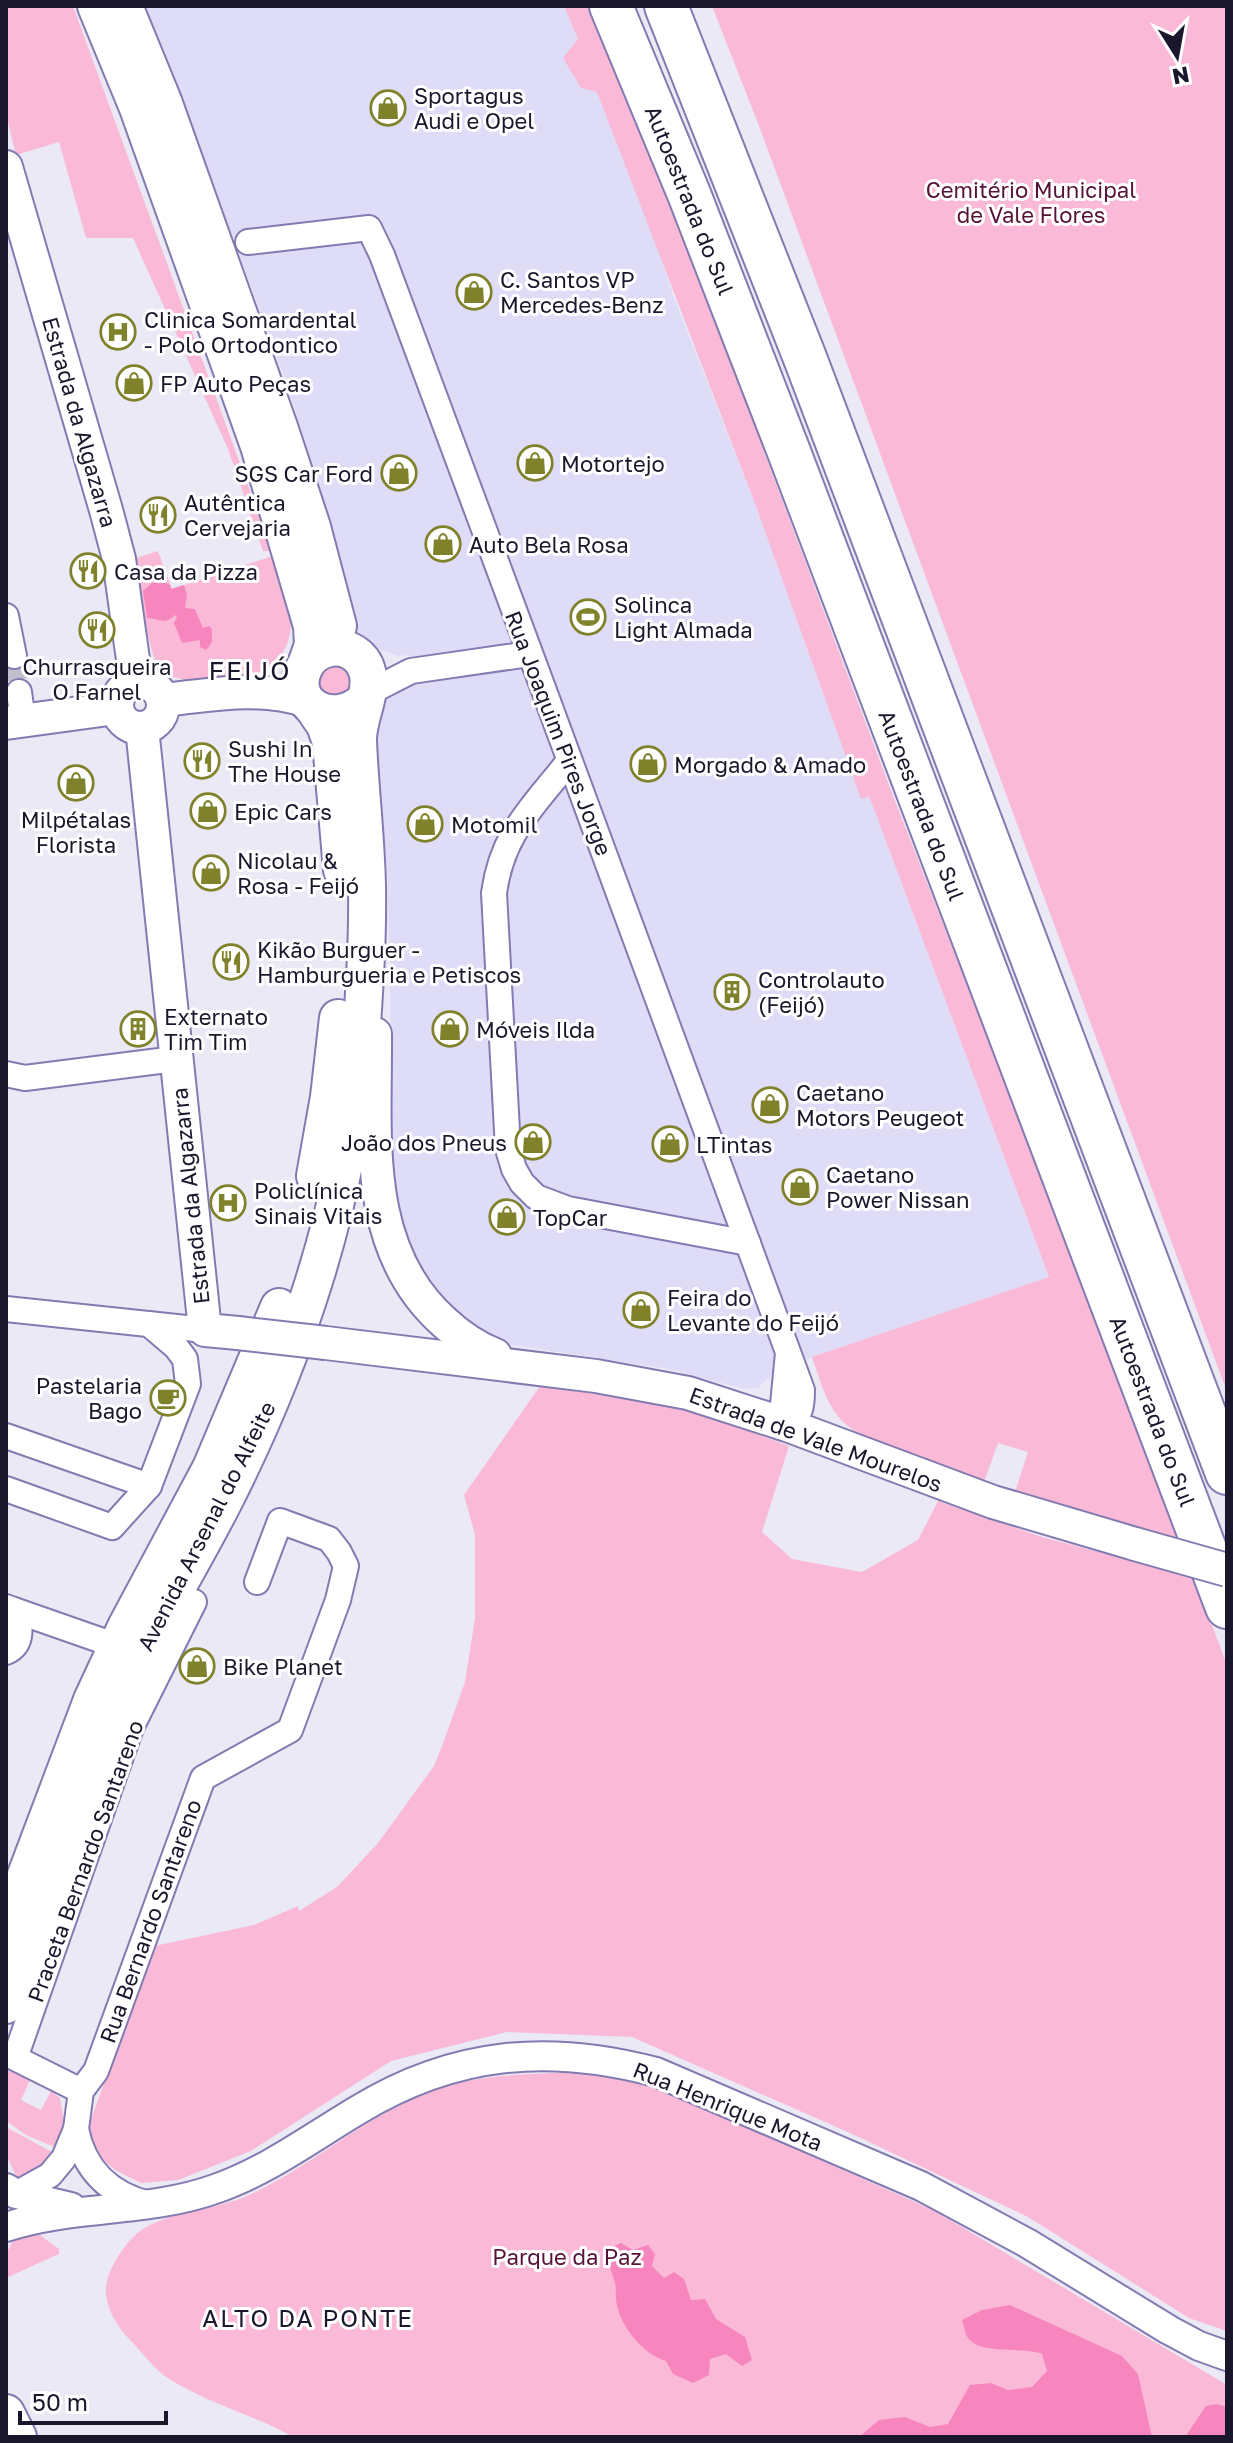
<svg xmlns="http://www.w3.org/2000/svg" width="1233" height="2443" viewBox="0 0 1233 2443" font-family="'Golos Text',sans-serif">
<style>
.built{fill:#dfdcf7}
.green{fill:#fabad7}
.forest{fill:#f786be}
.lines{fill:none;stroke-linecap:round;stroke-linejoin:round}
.minor-tunnel{stroke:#c0bfcd;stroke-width:24;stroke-dasharray:24 12;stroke-linecap:butt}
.minor-casing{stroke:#827bb1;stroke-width:28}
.tertiary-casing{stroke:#827bb1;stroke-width:32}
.secondary-casing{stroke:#827bb1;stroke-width:36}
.primary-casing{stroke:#827bb1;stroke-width:40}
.motorway-casing{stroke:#827bb1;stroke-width:46}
.minor{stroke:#fff;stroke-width:24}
.tertiary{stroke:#fff;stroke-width:28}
.secondary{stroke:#fff;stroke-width:32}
.primary{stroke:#fff;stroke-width:36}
.motorway{stroke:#fff;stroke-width:42}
.secondary-bridge-casing{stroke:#827bb1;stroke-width:36;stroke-linecap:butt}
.secondary-bridge{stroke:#fff;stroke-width:32}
.labels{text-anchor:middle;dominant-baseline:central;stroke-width:6;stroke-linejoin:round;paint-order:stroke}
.poi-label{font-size:22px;fill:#1a172c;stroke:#fff;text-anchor:start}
.park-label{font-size:22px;fill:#561138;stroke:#fff}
.street-label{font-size:22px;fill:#1a172c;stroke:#fff}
.neighbourhood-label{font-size:24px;letter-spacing:2px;fill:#1a172c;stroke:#fff}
.quarter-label{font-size:26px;letter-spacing:2px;fill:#1a172c;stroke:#fff}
</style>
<rect width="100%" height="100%" fill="#eae9f5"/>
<path class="built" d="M 145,6 L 564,6 L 578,39 L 581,88 L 597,92 L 655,239 L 674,298 L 757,509 L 861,798 L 869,796 L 1049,1277 L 778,1369 L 758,1388 L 744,1389 L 669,1369 L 506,1344 L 477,1330 L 447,1309 L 416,1266 L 396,1201 L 393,1168 L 388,877 L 374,739 L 383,704 L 392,695 L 415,684 L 411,655 L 398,656 L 373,647 L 357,630 L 338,550 L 290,393 L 174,76 Z"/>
<g class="green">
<path d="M 6,6 L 73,6 L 272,551 L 263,551 L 228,449 L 133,238 L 86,238 L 59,142 L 16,155 L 6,114 Z"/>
<path d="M 564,6 L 590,6 L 600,28 L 702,286 L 890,788 L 1076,1264 L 1178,1540 L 1015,1492 L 1028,1452 L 998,1443 L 984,1482 C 945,1468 861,1447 837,1415 C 824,1398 819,1377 812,1357 L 1049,1277 L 869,796 L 861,799 L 757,509 L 597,92 L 581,88 L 563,58 L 578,39 Z"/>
<path d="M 712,6 L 1227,6 L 1227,1392 L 759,126 Z"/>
<path d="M 158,551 L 172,589 L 276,555 C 284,588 304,629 278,659 C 271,667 262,673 251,675 L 248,673 L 189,680 C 176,679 164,675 157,663 C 147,649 140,579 136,558 Z"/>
<circle cx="335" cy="681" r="16"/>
<path d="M 540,1386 L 678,1405 L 789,1446 L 762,1532 L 792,1559 L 862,1572 L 918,1540 L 938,1501 L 1042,1537 L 1194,1577 L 1227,1665 L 1227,2331 L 1189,2318 L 1028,2217 L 850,2133 L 632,2037 L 507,2032 L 391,2061 L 251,2151 L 178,2180 L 141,2183 L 115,2170 L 95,2153 L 89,2125 L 154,1946 L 254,1925 L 298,1906 L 299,1911 L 337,1887 L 378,1843 L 434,1766 L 445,1738 L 465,1682 L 475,1618 L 475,1535 L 464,1495 Z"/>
<path d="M 8,2071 L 24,2074 L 30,2080 L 21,2100 L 41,2110 L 51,2091 L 60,2098 L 65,2128 L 57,2148 L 26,2135 L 6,2121 L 6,2072 Z"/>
<path d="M 577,2072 L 639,2083 L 704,2108 L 935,2211 L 1227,2385 L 1227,2437 L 293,2437 C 252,2414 206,2403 166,2377 C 154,2368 143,2354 132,2342 C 119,2329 105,2309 106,2289 C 106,2270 127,2239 143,2229 C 173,2211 210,2210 242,2198 C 314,2168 373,2106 450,2085 C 491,2074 534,2074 577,2072 Z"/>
<path d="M 6,2127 L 52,2152 L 53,2154 L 46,2164 L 17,2178 L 6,2154 Z"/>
<path d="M 29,2232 L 40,2235 L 59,2249 L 59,2254 L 6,2278 L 6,2254 L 15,2237 Z"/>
</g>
<g class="forest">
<path d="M 161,581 L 170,585 L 171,589 L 184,585 L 187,594 L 185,608 L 195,609 L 203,628 L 209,626 L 212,629 L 212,642 L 206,650 L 200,647 L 200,640 L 182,643 L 174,623 L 177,617 L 175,615 C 164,626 159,618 147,618 L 143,591 L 152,583 Z"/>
<path d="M 621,2243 L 633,2250 L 648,2245 L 655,2254 L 652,2266 L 664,2278 L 674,2272 L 684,2279 L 691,2300 L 705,2299 L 716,2319 L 745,2337 L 752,2360 L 742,2366 L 726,2354 L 710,2359 L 709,2375 L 693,2383 L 673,2374 L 666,2361 C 642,2354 618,2324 616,2299 C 615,2293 617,2286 614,2280 C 611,2270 607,2261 605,2250 Z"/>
<path d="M 1010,2305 L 1122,2356 L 1138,2374 L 1152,2437 L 859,2437 L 879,2420 L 905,2417 L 930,2427 L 948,2424 L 970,2385 L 991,2383 L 1008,2390 L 1032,2387 L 1047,2371 L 1042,2354 C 1022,2346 980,2355 968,2338 C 965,2334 964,2325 962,2320 L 982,2310 Z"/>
<path d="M 1216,2404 L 1227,2407 L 1227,2437 L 1185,2437 L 1206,2406 Z"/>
</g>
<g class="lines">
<path class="minor-tunnel" d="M 14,656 L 19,692"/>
<defs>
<g id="minor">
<path d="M 248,242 L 369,228 L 382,255 C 523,633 663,1011 802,1390 C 802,1406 801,1416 787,1425 L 782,1415 L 788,1353"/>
<path d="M 6,616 L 14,656"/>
<path d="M 19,692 L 23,721"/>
<path d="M 368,693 L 411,671 L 529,654"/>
<path d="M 569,761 C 533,807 502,833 494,893 L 508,1149 L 514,1169 L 522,1183 L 536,1197 L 568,1209 L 748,1243"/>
<path d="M 6,1074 L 25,1078 L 175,1059"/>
<path d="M 6,1309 L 205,1330"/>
<path d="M 6,1436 L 149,1486 L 188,1384 L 185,1359 L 176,1347 L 149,1324"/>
<path d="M 6,1489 L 112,1527 L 149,1486"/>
<path d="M 6,1607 L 14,1610 C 21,1624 24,1644 6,1652"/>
<path d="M 14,1610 L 117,1646"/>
<path d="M 81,2091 L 15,2058 L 131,1728 L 194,1602"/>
<path d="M 76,2129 C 84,2170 109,2194 149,2204"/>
<path d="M 16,2194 L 50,2175 L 64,2158 L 76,2129 L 81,2091 L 96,2071 L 203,1778 L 290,1730 L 338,1600 L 346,1566 L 339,1552 L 329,1539 L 280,1521 L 257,1582"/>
</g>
<g id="tertiary">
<path d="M 6,2188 L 16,2194 L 71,2207"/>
<path d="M 6,2227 C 74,2205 148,2213 215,2189 C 267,2171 311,2138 358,2110 C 455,2051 549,2044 656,2072 L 921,2186 L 1027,2243 L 1169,2330 L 1199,2346 L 1227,2356"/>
</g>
<g id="secondary">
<path d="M 6,167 L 106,510 L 119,559 L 136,681"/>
<circle cx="140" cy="705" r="23"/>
<path d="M 163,700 C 212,695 259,685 307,701"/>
<path d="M 6,723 L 116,708"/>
<path d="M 142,728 L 205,1330 L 238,1333"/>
<path d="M 375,1034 C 376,1134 361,1248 444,1322 C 459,1336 477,1348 495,1355"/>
<path d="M 326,1343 L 596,1376 L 688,1393 L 787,1425 L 993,1502 L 1135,1544"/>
</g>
<g id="primary">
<path d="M 96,6 L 138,108 L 259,446 L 312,626 L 313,645 L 307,662"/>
<path d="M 124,6 L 163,101 L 279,427 L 312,527 L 338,626"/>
<path d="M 312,706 L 325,725 L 331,742 L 342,870"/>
<path d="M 315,1176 L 329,1097 L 338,1018"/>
<path d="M 6,1928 L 92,1700 L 126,1627 L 211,1468 L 279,1307"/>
<path d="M 6,2005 C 45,1898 78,1787 126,1684 C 156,1621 193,1562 224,1501 C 293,1365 348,1205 360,1052 C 364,997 368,941 367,885 C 366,837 360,789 358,741 C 357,719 374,691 367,671 C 363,656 347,645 330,648 C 320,650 310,656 305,666 C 286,703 332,731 365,700"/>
<path d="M 6,2413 L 18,2437"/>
</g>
<g id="motorway">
<path d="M 611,6 L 689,194 L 789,452 L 1227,1607"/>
<path d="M 666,6 L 805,358 L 1227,1473"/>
</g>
</defs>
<use href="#minor" class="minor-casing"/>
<use href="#tertiary" class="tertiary-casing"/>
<use href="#secondary" class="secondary-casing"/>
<use href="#primary" class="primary-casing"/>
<use href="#motorway" class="motorway-casing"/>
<use href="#minor" class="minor"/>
<use href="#tertiary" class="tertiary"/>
<use href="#secondary" class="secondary"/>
<use href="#primary" class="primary"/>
<use href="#motorway" class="motorway"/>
<defs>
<g id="secondary-bridge">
<path d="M 238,1333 L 326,1343"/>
<path d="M 1135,1544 L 1227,1570"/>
</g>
</defs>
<use href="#secondary-bridge" class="secondary-bridge-casing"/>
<use href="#secondary-bridge" class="secondary-bridge"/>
</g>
<defs>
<symbol id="shop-ring" viewBox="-11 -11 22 22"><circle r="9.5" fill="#fff" stroke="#80822b" stroke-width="1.5"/><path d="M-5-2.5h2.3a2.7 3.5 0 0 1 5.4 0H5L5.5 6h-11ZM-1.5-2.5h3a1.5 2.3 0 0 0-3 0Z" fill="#80822b"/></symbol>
<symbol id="hospital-ring" viewBox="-11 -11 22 22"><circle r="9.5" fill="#fff" stroke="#80822b" stroke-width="1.5"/><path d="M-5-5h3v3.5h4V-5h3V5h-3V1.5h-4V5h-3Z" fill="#80822b"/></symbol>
<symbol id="restaurant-ring" viewBox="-11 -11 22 22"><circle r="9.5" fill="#fff" stroke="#80822b" stroke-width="1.5"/><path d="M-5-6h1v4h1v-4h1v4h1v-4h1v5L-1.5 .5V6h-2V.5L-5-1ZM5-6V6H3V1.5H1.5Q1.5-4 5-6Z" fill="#80822b"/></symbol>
<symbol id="stadium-ring" viewBox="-11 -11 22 22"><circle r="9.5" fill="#fff" stroke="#80822b" stroke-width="1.5"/><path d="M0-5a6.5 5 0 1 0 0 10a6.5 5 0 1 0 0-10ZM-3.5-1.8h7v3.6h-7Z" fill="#80822b"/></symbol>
<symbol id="building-ring" viewBox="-11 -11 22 22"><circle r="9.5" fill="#fff" stroke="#80822b" stroke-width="1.5"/><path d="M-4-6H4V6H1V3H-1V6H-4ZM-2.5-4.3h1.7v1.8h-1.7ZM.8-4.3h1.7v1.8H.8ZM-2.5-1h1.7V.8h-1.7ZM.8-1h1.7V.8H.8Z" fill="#80822b"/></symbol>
<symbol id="cafe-ring" viewBox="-11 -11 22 22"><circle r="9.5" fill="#fff" stroke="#80822b" stroke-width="1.5"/><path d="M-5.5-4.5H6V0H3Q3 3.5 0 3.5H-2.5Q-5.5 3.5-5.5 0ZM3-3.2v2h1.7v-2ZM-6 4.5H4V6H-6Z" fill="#80822b"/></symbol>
</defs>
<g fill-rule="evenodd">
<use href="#shop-ring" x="368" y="88" width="40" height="40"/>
<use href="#shop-ring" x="454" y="272" width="40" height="40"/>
<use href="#hospital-ring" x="98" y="312" width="40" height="40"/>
<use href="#shop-ring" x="114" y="363" width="40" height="40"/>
<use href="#shop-ring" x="515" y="443" width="40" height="40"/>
<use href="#shop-ring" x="379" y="453" width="40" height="40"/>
<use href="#restaurant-ring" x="138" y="495" width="40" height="40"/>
<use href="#shop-ring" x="423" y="524" width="40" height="40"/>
<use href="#restaurant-ring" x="68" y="551" width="40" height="40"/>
<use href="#stadium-ring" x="568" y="597" width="40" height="40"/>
<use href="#restaurant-ring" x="77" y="610" width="40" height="40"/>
<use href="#restaurant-ring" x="182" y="741" width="40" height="40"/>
<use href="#shop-ring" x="628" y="744" width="40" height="40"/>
<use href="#shop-ring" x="56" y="763" width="40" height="40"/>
<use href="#shop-ring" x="188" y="791" width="40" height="40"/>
<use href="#shop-ring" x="405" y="804" width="40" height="40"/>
<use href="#shop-ring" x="191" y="853" width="40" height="40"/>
<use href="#restaurant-ring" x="211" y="942" width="40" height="40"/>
<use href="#building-ring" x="712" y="972" width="40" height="40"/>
<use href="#building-ring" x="118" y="1009" width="40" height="40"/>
<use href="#shop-ring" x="430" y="1009" width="40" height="40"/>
<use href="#shop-ring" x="750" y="1085" width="40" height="40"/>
<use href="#shop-ring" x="513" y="1122" width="40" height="40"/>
<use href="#shop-ring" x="650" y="1124" width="40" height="40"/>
<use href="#shop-ring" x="780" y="1167" width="40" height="40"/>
<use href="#hospital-ring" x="208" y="1183" width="40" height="40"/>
<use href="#shop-ring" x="487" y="1197" width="40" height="40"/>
<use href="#shop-ring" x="621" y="1290" width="40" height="40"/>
<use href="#cafe-ring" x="148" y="1378" width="40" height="40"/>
<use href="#shop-ring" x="177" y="1646" width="40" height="40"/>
</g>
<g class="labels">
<g class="poi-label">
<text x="414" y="95">Sportagus<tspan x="414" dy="25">Audi e Opel</tspan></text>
<text x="500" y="279">C. Santos VP<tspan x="500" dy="25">Mercedes-Benz</tspan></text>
<text x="144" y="319">Clinica Somardental<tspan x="144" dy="25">- Polo Ortodontico</tspan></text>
<text x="160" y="383">FP Auto Peças</text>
<text x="561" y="463">Motortejo</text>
<text x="373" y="473" text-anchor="end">SGS Car Ford</text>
<text x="184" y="502">Autêntica<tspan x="184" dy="25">Cervejaria</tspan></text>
<text x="469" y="544">Auto Bela Rosa</text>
<text x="114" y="571">Casa da Pizza</text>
<text x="614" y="604">Solinca<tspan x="614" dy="25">Light Almada</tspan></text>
<text x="97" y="666" text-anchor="middle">Churrasqueira<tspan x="97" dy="25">O Farnel</tspan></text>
<text x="228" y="748">Sushi In<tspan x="228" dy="25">The House</tspan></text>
<text x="674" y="764">Morgado &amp; Amado</text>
<text x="234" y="811">Epic Cars</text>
<text x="76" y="819" text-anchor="middle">Milpétalas<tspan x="76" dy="25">Florista</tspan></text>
<text x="451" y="824">Motomil</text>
<text x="237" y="860">Nicolau &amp;<tspan x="237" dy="25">Rosa - Feijó</tspan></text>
<text x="257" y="949">Kikão Burguer -<tspan x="257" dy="25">Hamburgueria e Petiscos</tspan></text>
<text x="758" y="979">Controlauto<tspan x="758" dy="25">(Feijó)</tspan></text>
<text x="164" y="1016">Externato<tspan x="164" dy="25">Tim Tim</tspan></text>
<text x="476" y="1029">Móveis Ilda</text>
<text x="796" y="1092">Caetano<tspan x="796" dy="25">Motors Peugeot</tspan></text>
<text x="507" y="1142" text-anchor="end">João dos Pneus</text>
<text x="696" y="1144">LTintas</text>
<text x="826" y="1174">Caetano<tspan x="826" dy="25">Power Nissan</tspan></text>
<text x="254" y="1190">Policlínica<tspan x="254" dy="25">Sinais Vitais</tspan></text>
<text x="533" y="1217">TopCar</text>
<text x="667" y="1297">Feira do<tspan x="667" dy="25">Levante do Feijó</tspan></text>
<text x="142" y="1385" text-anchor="end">Pastelaria<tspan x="142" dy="25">Bago</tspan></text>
<text x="223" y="1666">Bike Planet</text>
</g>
<g class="park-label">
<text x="1031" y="189">Cemitério Municipal<tspan x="1031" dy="25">de Vale Flores</tspan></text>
<text x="567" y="2256">Parque da Paz</text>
</g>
<g class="street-label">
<text transform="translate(690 200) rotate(68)">Autoestrada do Sul</text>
<text transform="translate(80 422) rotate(74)">Estrada da Algazarra</text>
<text transform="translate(559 733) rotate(69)">Rua Joaquim Pires Jorge</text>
<text transform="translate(922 805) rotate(69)">Autoestrada do Sul</text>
<text transform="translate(190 1196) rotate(-96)">Estrada da Algazarra</text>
<text transform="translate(1153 1411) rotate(69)">Autoestrada do Sul</text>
<text transform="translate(816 1439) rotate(20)">Estrada de Vale Mourelos</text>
<text transform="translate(206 1526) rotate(-63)">Avenida Arsenal do Alfeite</text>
<text transform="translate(85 1861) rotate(-70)">Praceta Bernardo Santareno</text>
<text transform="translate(150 1921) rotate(-70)">Rua Bernardo Santareno</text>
<text transform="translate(728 2106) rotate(22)">Rua Henrique Mota</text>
</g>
<g class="neighbourhood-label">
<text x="308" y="2317">ALTO DA PONTE</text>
</g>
<g class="quarter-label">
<text x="250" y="670">FEIJÓ</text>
</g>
</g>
<rect width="1233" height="2443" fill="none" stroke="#1a172c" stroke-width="16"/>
<g transform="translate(1177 56) rotate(169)" stroke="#ffffff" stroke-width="6" paint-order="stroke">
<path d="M0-6L14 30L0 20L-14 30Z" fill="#1a172c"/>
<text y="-12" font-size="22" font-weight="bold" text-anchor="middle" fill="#1a172c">N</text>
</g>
<path d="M20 2411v12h146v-12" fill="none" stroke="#1a172c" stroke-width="4"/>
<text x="32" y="2411" font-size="24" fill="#1a172c" stroke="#ffffff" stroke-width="6" paint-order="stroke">50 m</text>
</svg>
